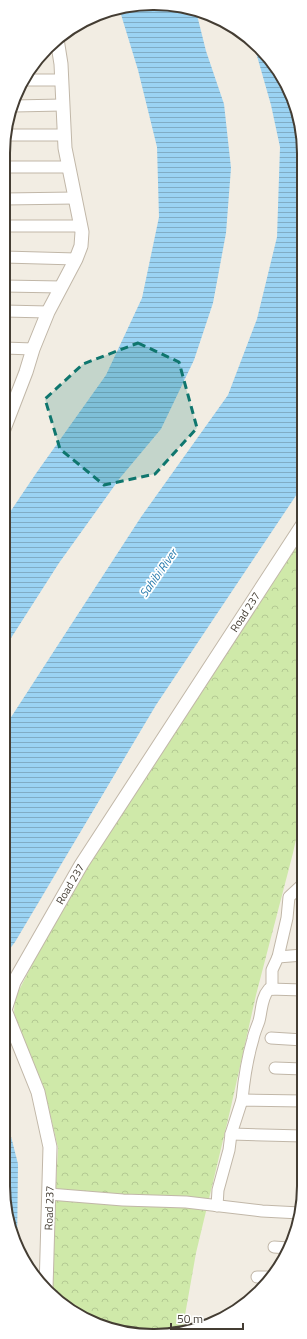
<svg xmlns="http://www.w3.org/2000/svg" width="307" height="1339" viewBox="0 0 307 1339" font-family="'Titillium Web',sans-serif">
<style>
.forest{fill:url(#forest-crowns)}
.water{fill:url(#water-rules)}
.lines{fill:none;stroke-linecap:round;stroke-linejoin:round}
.minor-casing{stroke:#c1b7a8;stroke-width:13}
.tertiary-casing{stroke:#c1b7a8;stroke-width:15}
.minor{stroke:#fff;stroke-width:11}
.tertiary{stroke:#fff;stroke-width:13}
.marked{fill:#0f766e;fill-opacity:0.2;stroke:#0f766e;stroke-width:3;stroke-dasharray:8 5;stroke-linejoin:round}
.labels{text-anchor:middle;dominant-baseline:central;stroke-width:3.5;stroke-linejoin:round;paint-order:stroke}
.street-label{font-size:11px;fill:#443d33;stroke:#fff}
.water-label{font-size:12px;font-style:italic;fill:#277aac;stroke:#fff}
.rim{fill:none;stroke:#443d33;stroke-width:2}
</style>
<defs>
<pattern id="forest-crowns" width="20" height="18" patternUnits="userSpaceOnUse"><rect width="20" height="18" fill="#cfe9a9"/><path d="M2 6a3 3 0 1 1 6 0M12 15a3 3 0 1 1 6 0" fill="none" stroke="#b3c992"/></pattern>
<pattern id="water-rules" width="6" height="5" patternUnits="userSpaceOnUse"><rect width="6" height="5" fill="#9bd3f3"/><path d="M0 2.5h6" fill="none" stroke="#80acc5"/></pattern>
</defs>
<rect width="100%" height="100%" fill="#f2ede3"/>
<path class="forest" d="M 303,537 L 303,807 L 293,853 L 256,995 L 230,1111 L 196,1253 L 182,1332 L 143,1336 L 87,1321 L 50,1292 L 58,1148 L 47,1101 L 14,1013 L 15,998 L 36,957 L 81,877 Z"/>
<g class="water">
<path d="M 173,4 L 196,11 L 206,51 L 224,104 L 231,168 L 226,233 L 213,303 L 194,360 L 161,429 L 120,478 L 59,563 L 4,649 L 4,521 L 37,472 L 106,375 L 142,298 L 159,217 L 157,147 L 138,70 L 119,8 Z"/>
<path d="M 253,42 L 260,47 L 289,87 L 303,134 L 303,485 L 156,705 L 15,942 L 3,958 L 4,728 L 141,517 L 228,395 L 257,319 L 277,237 L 280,147 L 271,105 Z"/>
<path d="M 3,1105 L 18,1164 L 17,1247 L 14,1243 L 3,1185 Z"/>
</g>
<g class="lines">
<defs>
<g id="minor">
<path d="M 22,80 L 62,80"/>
<path d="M 14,106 L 62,105"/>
<path d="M 4,135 L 64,135"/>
<path d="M 4,167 L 68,167"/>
<path d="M 4,199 L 75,198"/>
<path d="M 4,226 L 80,226"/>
<path d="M 4,257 L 76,259"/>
<path d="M 4,286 L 61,287"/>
<path d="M 4,311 L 48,312"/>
<path d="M 4,348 L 33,349"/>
<path d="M 278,957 L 287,918 L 289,897 L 303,884"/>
<path d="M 272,989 L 272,970 L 278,957 L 303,955"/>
<path d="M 271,1038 L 303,1040"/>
<path d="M 275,1068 L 303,1069"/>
<path d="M 242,1100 C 244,1079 247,1059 253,1039 C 254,1033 257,1027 259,1021 C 262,1010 261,998 269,989 L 303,990"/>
<path d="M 231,1134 L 303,1136"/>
<path d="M 49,1194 L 123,1200 L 186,1202 L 262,1211 L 300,1213"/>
<path d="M 217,1206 L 218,1190 L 229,1150 L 231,1134 L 242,1100 L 303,1101"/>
<path d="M 274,1247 L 288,1248"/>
<path d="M 257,1277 L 269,1277"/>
</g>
<g id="tertiary">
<path d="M 4,429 L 26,372 L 33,349 L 48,312 L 76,259 L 81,246 L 82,232 L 65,148 L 61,64 L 57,39"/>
<path d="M 46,1289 L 50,1147 L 38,1092 L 5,1010 L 14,982 L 81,865 L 303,524"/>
</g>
</defs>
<use href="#minor" class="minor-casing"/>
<use href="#tertiary" class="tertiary-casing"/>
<use href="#minor" class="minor"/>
<use href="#tertiary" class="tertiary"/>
</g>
<path class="marked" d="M 138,343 L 179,362 L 197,428 L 155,474 L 104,485 L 60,449 L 45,399 L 83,364 Z"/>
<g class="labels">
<g class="street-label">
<text transform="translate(245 612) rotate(-57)">Road 237</text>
<text transform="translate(70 884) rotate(-60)">Road 237</text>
<text transform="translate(49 1208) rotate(-88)">Road 237</text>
</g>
<g class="water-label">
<text transform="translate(158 573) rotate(-55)">Sahibi River</text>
</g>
</g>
<path d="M0 0H307V1339H0ZM153 10H154A143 143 0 0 1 297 153V1186A143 143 0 0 1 154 1329H153A143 143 0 0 1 10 1186V153A143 143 0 0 1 153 10Z" fill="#fff" fill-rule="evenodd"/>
<path class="rim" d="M153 10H154A143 143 0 0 1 297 153V1186A143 143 0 0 1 154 1329H153A143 143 0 0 1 10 1186V153A143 143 0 0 1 153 10Z"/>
<path d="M171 1323v6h72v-6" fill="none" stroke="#443d33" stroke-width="2"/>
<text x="177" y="1323" font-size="12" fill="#443d33" stroke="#ffffff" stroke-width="3" paint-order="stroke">50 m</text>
</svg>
